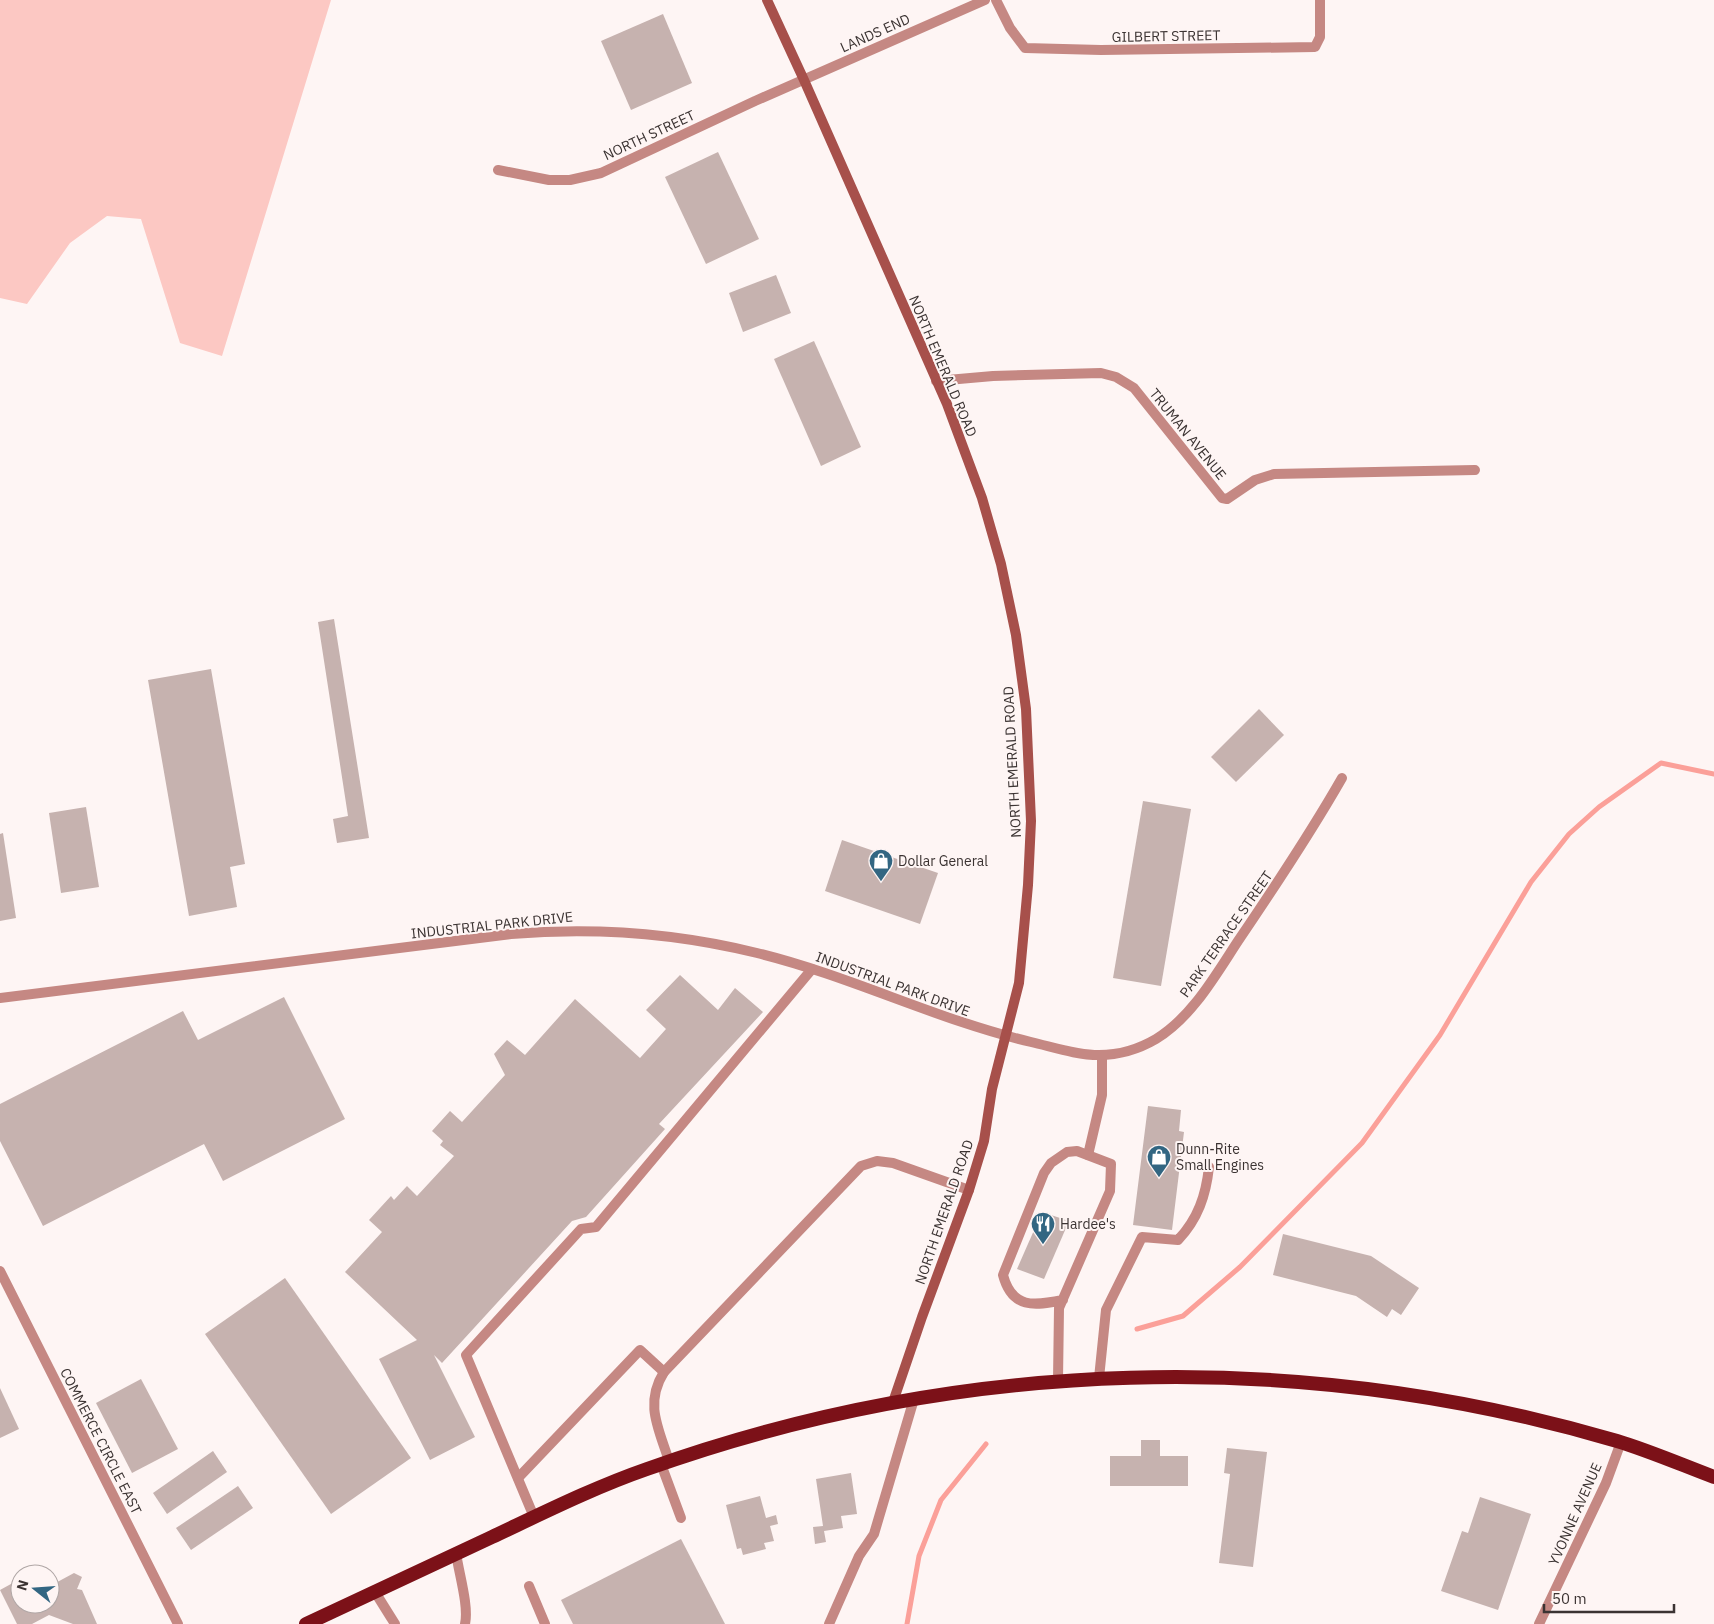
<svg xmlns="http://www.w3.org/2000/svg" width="1714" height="1624" viewBox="0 0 1714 1624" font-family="'IBM Plex Sans',sans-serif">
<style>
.green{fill:#fcc8c3}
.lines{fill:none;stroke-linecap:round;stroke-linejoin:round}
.stream{stroke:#fba099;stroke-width:5}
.building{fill:#c6b2af}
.service{stroke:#c58883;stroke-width:10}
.minor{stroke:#c58883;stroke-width:10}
.secondary{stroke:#a7504b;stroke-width:10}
.trunk{stroke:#7c1118;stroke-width:14}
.labels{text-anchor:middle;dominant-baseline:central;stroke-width:4;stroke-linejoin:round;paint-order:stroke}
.street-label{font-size:14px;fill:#3b3332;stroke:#fef5f4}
.poi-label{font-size:14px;fill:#3b3332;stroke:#fef5f4;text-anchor:start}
</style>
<rect width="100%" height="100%" fill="#fef5f4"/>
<path class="green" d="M 0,0 L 331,0 L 222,356 L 180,343 L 141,219 L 107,216 L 70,243 L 27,304 L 0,298 Z"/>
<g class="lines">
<g class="stream">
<path d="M 1137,1329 L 1183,1316 L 1240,1267 L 1362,1143 L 1440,1035 L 1531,882 L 1569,834 L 1599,807 L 1661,763 L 1714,774"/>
<path d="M 907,1624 L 919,1556 L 941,1500 L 986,1444"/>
</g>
</g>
<g class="building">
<path d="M 663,14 L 692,83 L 631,110 L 601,41 Z"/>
<path d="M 718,152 L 759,239 L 706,264 L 665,177 Z"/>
<path d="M 776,275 L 791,313 L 743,332 L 729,293 Z"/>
<path d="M 814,341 L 861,447 L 821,466 L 774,359 Z"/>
<path d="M 334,619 L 369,838 L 337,843 L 333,819 L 348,816 L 318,622 Z"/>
<path d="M 211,669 L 245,864 L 230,867 L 237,907 L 189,916 L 148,680 Z"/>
<path d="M 1259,709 L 1284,735 L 1236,782 L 1211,757 Z"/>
<path d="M 1143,801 L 1191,809 L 1161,986 L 1113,978 Z"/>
<path d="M 86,807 L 99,887 L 61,893 L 49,813 Z"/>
<path d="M 3,833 L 16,918 L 0,921 L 0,834 Z"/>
<path d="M 842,840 L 938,873 L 920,924 L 825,891 Z"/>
<path d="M 680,975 L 718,1010 L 735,988 L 763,1012 L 659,1124 L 665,1129 L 586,1217 L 572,1221 L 442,1363 L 434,1355 L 475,1437 L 430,1460 L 379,1359 L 417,1340 L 345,1272 L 382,1232 L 369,1220 L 391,1196 L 394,1200 L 407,1186 L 417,1196 L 454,1156 L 440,1145 L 443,1141 L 432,1131 L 450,1111 L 462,1122 L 505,1075 L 494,1054 L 507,1040 L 525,1055 L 575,999 L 640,1058 L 666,1029 L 646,1010 Z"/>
<path d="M 284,997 L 345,1119 L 223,1181 L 204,1144 L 43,1226 L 0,1141 L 0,1104 L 183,1011 L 198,1040 Z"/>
<path d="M 1148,1106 L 1181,1110 L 1179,1131 L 1184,1132 L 1172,1230 L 1133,1225 Z"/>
<path d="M 1042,1212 L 1069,1221 L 1044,1279 L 1017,1269 Z"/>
<path d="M 1283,1234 L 1371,1256 L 1419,1288 L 1401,1315 L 1392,1309 L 1387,1317 L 1356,1296 L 1273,1275 Z"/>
<path d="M 285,1278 L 411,1458 L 331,1514 L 205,1334 Z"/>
<path d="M 141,1379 L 178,1449 L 132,1473 L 96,1403 Z"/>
<path d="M 0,1388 L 19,1429 L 0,1438 Z"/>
<path d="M 1141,1440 L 1160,1440 L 1160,1456 L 1188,1456 L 1188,1486 L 1110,1486 L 1110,1456 L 1141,1456 Z"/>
<path d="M 1227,1448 L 1267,1452 L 1253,1567 L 1219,1563 L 1230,1474 L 1224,1473 Z"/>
<path d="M 213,1451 L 227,1472 L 167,1514 L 153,1493 Z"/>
<path d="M 851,1473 L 857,1514 L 841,1516 L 843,1528 L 824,1531 L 826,1542 L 815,1544 L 813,1527 L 823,1526 L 816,1479 Z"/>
<path d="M 238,1486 L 253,1508 L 191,1550 L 176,1528 Z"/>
<path d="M 760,1496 L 766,1518 L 776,1515 L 778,1524 L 770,1526 L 774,1541 L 764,1543 L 766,1549 L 743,1555 L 741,1548 L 737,1549 L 726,1505 Z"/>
<path d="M 1480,1497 L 1531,1514 L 1498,1610 L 1441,1591 L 1462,1531 L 1468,1533 Z"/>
<path d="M 681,1539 L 725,1624 L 573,1624 L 561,1600 Z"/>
<path d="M 74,1573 L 82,1577 L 77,1589 L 82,1590 L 97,1624 L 73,1624 L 49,1615 L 32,1624 L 17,1624 L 0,1590 L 20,1579 L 20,1604 L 50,1604 L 50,1586 Z"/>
</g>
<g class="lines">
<g class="service">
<path d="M 1088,1155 L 1102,1095 L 1102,1055"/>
<path d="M 664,1372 C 644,1404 659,1429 669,1461"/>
<path d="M 1099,1378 L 1106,1310 L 1142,1237 L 1178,1240 C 1198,1219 1206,1195 1209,1167"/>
<path d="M 1058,1380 L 1059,1308 L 1110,1191 L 1111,1164 L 1077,1151 L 1067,1152 L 1051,1163 L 1044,1173 L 1003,1275 C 1012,1309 1034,1306 1063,1300"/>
<path d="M 661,1464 L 681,1518"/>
<path d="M 518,1478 L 640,1350 L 664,1372 L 861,1166 L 877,1161 L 893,1163 L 969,1190"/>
<path d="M 534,1517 L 466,1355 L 581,1229 L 596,1227 L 812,969"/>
<path d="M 456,1553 C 459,1574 469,1606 465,1624"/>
<path d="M 529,1586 L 545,1624"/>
<path d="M 375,1592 L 395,1624"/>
<path d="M 829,1624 L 859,1556 L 874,1534 L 914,1399"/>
</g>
<g class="minor">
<path d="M 996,0 L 1010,28 L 1025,48 L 1101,50 L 1315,47 L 1320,37 L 1320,0"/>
<path d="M 498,170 L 549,180 L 570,180 L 601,173 L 755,101 L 985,0"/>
<path d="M 936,381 L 993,376 L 1101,373 L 1116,377 L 1134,388 L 1222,498 L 1227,499 L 1255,480 L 1274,474 L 1475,470"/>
<path d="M 0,998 L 511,934 C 595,927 676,933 757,953 C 851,976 937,1020 1031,1042 C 1053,1047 1076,1055 1099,1055 C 1119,1055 1139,1049 1156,1039 C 1192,1017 1215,976 1238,941 C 1274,888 1310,834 1342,778"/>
<path d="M 0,1271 L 178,1624"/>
<path d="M 1539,1624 L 1606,1483 L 1621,1442"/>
</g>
<path class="secondary" d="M 767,0 L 804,80 L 947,404 L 982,498 L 1001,564 L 1016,635 L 1026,709 L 1031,821 L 1028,885 L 1019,983 L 992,1089 L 984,1141 L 969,1190 L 922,1317 L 893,1402"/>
<path class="trunk" d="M 306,1624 C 368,1595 430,1566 492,1537 C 543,1513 595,1487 647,1469 C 961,1357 1298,1347 1617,1441 C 1650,1451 1682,1465 1714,1477"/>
</g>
<defs>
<symbol id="shop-pin" viewBox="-11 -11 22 30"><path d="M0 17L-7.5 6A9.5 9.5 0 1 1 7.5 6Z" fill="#326682" stroke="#fef5f4"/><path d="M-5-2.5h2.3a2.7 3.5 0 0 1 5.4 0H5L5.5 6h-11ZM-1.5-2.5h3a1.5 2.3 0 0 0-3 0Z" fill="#fff"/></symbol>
<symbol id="restaurant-pin" viewBox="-11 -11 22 30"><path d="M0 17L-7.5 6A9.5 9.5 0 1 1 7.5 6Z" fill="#326682" stroke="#fef5f4"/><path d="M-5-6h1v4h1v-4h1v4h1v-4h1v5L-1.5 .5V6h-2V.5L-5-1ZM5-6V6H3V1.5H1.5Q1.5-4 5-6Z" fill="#fff"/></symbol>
</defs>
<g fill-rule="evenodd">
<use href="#shop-pin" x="867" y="847" width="28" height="38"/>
<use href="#shop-pin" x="1145" y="1143" width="28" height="38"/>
<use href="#restaurant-pin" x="1029" y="1210" width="28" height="38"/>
</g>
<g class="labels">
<g class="street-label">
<text transform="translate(875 33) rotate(-24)">LANDS END</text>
<text transform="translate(1166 36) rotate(-1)">GILBERT STREET</text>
<text transform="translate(649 135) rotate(-25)">NORTH STREET</text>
<text transform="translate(943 366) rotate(67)">NORTH EMERALD ROAD</text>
<text transform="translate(1188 434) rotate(51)">TRUMAN AVENUE</text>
<text transform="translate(1012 762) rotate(-93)">NORTH EMERALD ROAD</text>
<text transform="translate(492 925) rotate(-6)">INDUSTRIAL PARK DRIVE</text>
<text transform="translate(1226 934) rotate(-55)">PARK TERRACE STREET</text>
<text transform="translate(893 984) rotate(20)">INDUSTRIAL PARK DRIVE</text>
<text transform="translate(944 1212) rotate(-71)">NORTH EMERALD ROAD</text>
<text transform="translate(101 1441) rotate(63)">COMMERCE CIRCLE EAST</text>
<text transform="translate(1575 1514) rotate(-66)">YVONNE AVENUE</text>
</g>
<g class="poi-label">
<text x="898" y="861">Dollar General</text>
<text x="1176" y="1149">Dunn-Rite<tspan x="1176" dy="16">Small Engines</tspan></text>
<text x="1060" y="1224">Hardee's</text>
</g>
</g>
<g transform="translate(35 1589) rotate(287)"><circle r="24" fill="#fef5f4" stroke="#b0a7a6"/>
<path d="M0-4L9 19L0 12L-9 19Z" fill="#326682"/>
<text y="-8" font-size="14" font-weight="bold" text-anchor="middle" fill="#3b3332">N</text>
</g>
<path d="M1544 1604v8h130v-8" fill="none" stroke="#3b3332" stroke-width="2.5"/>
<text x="1552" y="1604" font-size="15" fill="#3b3332" stroke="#fef5f4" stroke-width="4" paint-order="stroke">50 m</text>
</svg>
